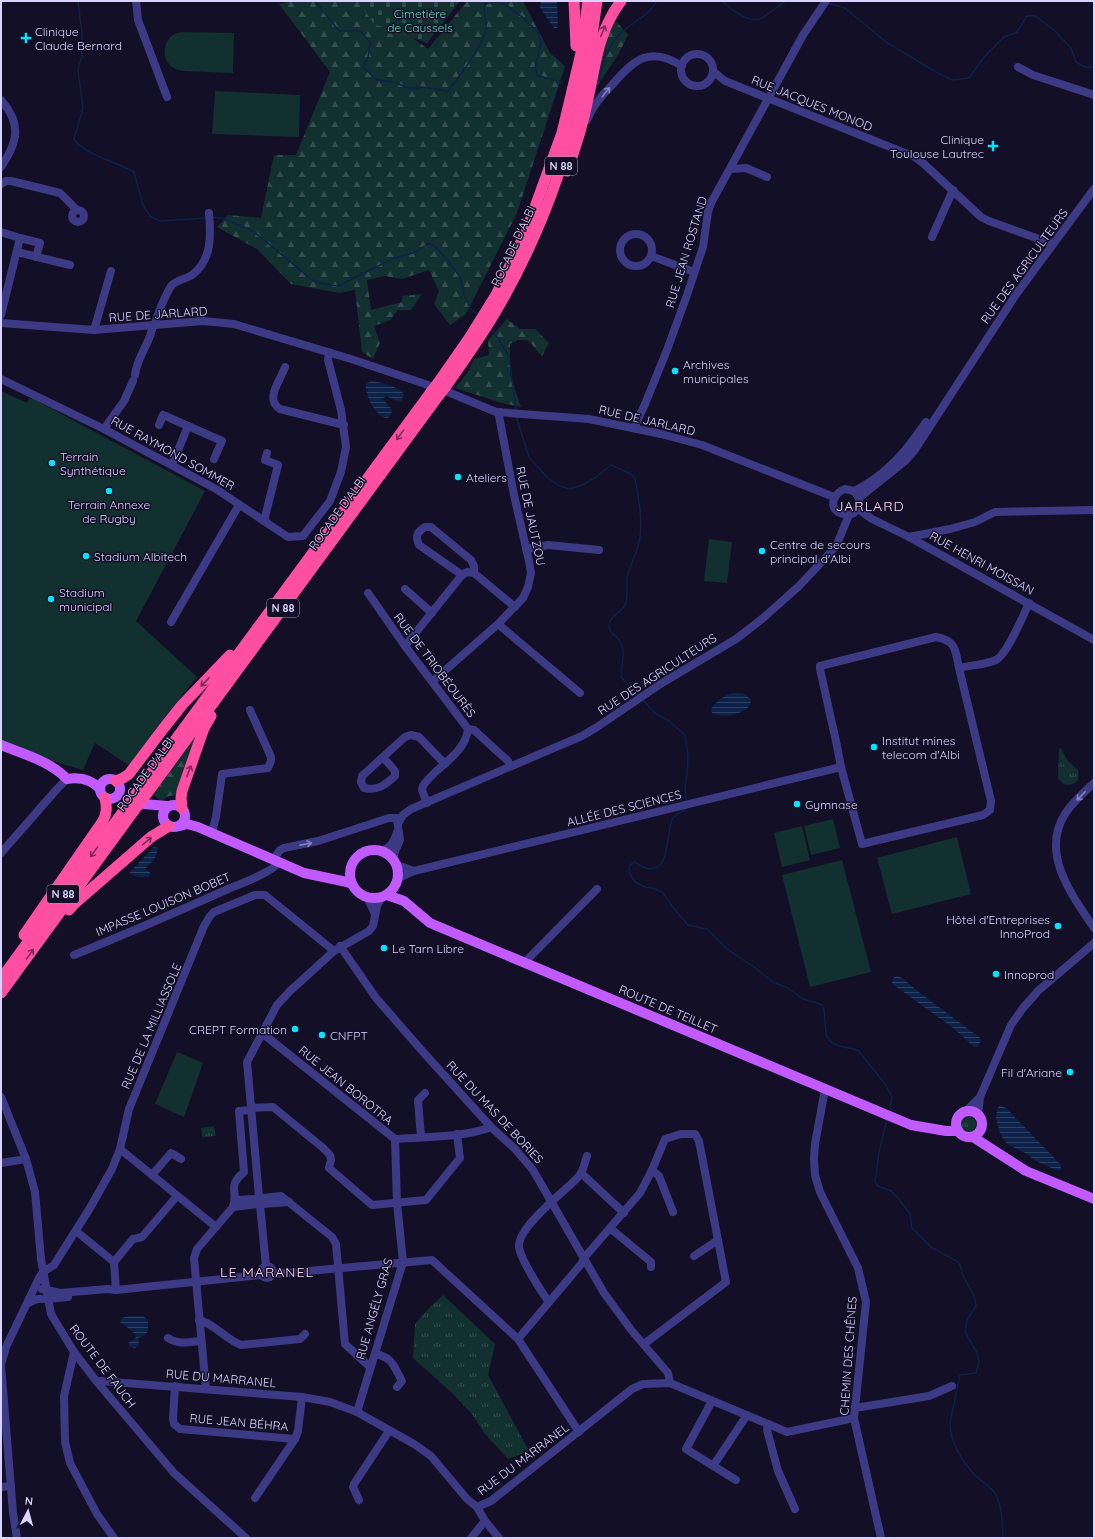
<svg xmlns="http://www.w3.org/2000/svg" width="1095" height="1539" viewBox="0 0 1095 1539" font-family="Quicksand,sans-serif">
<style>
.grass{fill:url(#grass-tufts)}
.forest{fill:url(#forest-firs)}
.cemetery{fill:url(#cemetery-stones)}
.pitch{fill:#12302f}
.water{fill:url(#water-rules)}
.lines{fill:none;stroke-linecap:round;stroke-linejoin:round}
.stream{stroke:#0c2248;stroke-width:1.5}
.minor{stroke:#3d3a85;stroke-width:8}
.major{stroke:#c25bff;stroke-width:10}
.highway{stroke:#ff4fa3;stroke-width:11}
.highway-bridge{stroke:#ff4fa3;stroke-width:11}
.oneway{stroke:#7d2c5e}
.oneway2{stroke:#837fbc}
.poi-dot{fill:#00e5ff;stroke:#130f26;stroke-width:1.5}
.labels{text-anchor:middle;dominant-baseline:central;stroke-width:3;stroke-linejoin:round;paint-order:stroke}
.shield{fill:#130f26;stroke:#9e99be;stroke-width:1}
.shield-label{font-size:11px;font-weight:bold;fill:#d9d4ff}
.park-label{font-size:12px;fill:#5fe0c0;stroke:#130f26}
.poi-label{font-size:12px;fill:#d9d4ff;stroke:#130f26;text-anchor:start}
.street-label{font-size:12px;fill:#d9d4ff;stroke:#130f26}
.quarter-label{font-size:14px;letter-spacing:1px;fill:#ffd6f0;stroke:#130f26}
</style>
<defs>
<pattern id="grass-tufts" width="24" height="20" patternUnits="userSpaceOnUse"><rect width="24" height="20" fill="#12302f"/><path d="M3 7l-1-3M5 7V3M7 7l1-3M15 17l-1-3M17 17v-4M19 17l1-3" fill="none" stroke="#344d4e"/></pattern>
<pattern id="forest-firs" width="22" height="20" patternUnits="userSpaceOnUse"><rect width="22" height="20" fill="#12302f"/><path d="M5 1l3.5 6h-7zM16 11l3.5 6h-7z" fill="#344d4e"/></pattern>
<pattern id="cemetery-stones" width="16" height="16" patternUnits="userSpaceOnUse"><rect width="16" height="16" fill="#12302f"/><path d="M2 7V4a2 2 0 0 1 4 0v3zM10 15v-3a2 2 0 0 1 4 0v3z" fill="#344d4e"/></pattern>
<pattern id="water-rules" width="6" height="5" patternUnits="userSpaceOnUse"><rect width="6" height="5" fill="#0c2248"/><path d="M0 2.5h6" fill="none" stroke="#2f4163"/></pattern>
</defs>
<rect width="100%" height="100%" fill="#130f26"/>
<g class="grass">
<path d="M 1061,748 L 1067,760 L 1078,770 C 1081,781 1074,787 1063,784 L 1058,778 L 1059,749 Z"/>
<circle cx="968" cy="1124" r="8"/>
<path d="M 214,1126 L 216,1136 L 202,1137 L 201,1128 Z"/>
<path d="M 443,1295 L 495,1344 L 488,1375 L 529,1451 L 508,1459 L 485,1434 L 472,1414 L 452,1393 L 413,1358 L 415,1324 L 430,1307 Z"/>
</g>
<g class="forest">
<path d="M 291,1 L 362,1 L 428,49 L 467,1 L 523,1 L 550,53 L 565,66 L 517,213 L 466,314 L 450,325 L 434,304 L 439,291 L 429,270 L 402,279 L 385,276 L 367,280 L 371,310 L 402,302 L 402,296 L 422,294 L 411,310 L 398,310 L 390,320 L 374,326 L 380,343 L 373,359 L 362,352 L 355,290 L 339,293 L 291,284 L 257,249 L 217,227 L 228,215 L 261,218 L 274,155 L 296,155 L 330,72 L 279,4 Z"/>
<path d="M 616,21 L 628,35 L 618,55 L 597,86 L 608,36 Z"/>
<path d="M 507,319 L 520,329 L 535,329 L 549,343 L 542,356 L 528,340 L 518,340 L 510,344 L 510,375 L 521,407 L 502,403 L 455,388 L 468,372 L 474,359 L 489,355 L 488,340 Z"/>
<path d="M 196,737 L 179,795 L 169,796 L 161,801 L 153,794 Z"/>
</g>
<path class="cemetery" d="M 358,1 L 460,1 L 427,43 L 374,24 Z"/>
<g class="pitch">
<path d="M 182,32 L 234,33 L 233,73 L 183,71 C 178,70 172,68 169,64 C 162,56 164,40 173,35 C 175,33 179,33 182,32 Z"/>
<path d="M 215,91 L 300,95 L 299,137 L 212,134 Z"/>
<path d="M 1,391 L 27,403 L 29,398 L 35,400 L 205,491 L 136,621 L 197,677 L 164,718 L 130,766 L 95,743 L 83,770 L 52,761 L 1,740 Z"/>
<path d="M 709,539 L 732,542 L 727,583 L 704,581 Z"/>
<path d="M 833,819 L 840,848 L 811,855 L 804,826 Z"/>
<path d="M 802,826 L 810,860 L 782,867 L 774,833 Z"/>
<path d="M 957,837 L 971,894 L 892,914 L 877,858 Z"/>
<path d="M 842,860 L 871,972 L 810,987 L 782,875 Z"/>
<path d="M 177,1052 L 203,1063 L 184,1117 L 155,1104 Z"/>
</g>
<g class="water">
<path d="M 541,1 L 557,1 L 558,26 L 557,28 L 554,28 L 540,8 Z"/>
<path d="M 371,381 C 381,383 397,385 404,394 L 401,401 L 399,402 L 386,396 L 383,399 L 392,410 L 391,415 L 388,418 C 377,419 364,394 366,384 Z"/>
<path d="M 732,693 L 742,693 L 751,699 C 752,714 723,719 712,713 L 711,709 C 717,701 723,696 732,693 Z"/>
<path d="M 154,847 L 158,848 C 155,861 154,860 145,869 L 150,872 L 149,877 C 143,877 135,878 130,873 L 131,871 Z"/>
<path d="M 897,976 L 902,978 L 920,993 L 979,1037 L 981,1040 L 978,1047 L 974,1047 L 953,1028 L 895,986 L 892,983 L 893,978 Z"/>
<path d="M 1000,1105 L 1006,1108 L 1061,1165 L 1061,1169 L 1058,1171 L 1034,1160 L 1025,1153 L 1007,1144 L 1000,1134 L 996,1118 L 997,1109 Z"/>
<path d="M 128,1316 L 143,1316 L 148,1320 L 148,1331 L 144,1336 L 138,1338 L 139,1345 L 135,1348 L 129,1346 L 128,1343 L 135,1339 L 136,1336 L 132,1331 L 120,1322 L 122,1318 Z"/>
</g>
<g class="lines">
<g class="stream">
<path d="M 78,1 L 82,34 L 82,56 L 78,70 L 83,108 L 74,139 C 84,155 118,162 134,172 L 143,205 L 150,216 L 160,221 L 206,218"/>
<path d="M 315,1 L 339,31 L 360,31 L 370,42 L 368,58 L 363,67 L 377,80 L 395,82 L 410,89 L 422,87 L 448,91 C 459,77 484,45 486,28 C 487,19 482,12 485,4 L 494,2 L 505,4 L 522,17 L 538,32 L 541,42 L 535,68 L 537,75 L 562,83"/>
<path d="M 722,1 C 730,9 747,22 759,19 C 766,17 779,5 786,1"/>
<path d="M 828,3 L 845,8 L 886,42 L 936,72 L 952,80 L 969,78 L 984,57 L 1004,37 L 1017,32 L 1027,16 L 1035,16 L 1054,30 L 1071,48 L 1076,62 L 1085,67 L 1094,67"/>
<path d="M 598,81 C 603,65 606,48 618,36 C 630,23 648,17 657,1"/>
<path d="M 212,217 L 225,219 L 253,231 L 312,280 L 324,284 L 338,286 L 392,259 L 416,252 L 429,243 C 437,246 456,270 460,278 C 462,283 463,289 464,294"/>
<path d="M 465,297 C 468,303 470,311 477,313"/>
<path d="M 492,329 L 509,356 L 516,410"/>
<path d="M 516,416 L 529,457 L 547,477 L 559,486 L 570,489 L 582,485 L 595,478 L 611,465 L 631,474 L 635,479 C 639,499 644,527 638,546 C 635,557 629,567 627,578 C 626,587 629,596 625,605 C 621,613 610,615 609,624 C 608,634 618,635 621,643 C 626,654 621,666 621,677 L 639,696"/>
<path d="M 643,700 L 655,713 L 669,721 L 685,735 L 688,754 L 687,775 L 685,786 L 686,801"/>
<path d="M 686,807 L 686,809 C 682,812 676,814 673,818 C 665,832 672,874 646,868 C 642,867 638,864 635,862 L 630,865 L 629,872 L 635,882 L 645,887 L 655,889 L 663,893 L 675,910 L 688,925 L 707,929 L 727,949 L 754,967 L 774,983 L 786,987 L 803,999 L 817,1003 L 822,1005 L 824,1009 L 826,1035 L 831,1042 L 839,1046 L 858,1050 L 885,1084 L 892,1097 L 890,1109"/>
<path d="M 887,1119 L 879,1152 L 875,1182 L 878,1186 L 891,1191 L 898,1198 L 910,1214 L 912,1228 L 931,1247 L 958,1262 L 961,1267 L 962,1273 L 975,1298 L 976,1306 L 967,1320 L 965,1332 L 976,1351 L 979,1361 L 976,1373 L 960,1375 L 950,1424 C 950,1442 963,1463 976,1476 C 981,1481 990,1486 994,1492 C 1003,1505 1002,1524 1003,1538"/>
</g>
<g class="minor">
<path d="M 136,1 L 138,20 L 167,97"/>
<circle cx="697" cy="70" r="16"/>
<path d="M 1018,67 L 1033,75 L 1094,95"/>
<path d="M 714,72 L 725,81 L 915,157 L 923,163 L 981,217 L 989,221 L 1053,244"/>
<path d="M 1,100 C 22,124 18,142 1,167"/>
<path d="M 587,120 C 592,107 602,95 612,85 C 634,60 649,45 682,66"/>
<path d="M 730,169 L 746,168 L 767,177"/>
<path d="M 1,184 L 6,181 L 11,181 L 60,193 L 77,210"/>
<circle cx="78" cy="216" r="6"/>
<path d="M 1,232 L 20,238 L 1,315"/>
<circle cx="636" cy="250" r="16"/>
<path d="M 932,237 L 953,190"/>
<path d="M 20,238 L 40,243 L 36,257"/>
<path d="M 17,252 L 70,265"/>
<path d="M 651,256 L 694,272"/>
<path d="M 1,323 L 94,330 L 203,321 L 234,324 L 351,359 L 428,385"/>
<path d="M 155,325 C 156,317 167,291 172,285 C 177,280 186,279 192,275 C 212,260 211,236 209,213"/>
<path d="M 94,330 L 111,271"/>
<path d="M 285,367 C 281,380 264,399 280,409 L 344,425"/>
<path d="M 135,375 C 137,356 151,342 153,325"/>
<path d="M 1,379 L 104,429 L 216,489 L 288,537 L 303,536 L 330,501 L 341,472 L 346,447 L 341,410 L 328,360 L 329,352"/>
<path d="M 448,392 L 496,412 L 589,419 L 661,434 L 702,445 L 834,497"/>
<path d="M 159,425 L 163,415 L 188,426 L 172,465"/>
<path d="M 188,426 L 222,441 L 214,459"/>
<path d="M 634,428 L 645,404 L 667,350 L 687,295 L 703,247 L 708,212 L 711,203 L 803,35 L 826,1"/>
<path d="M 104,429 L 124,401 L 133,381"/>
<path d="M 854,491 C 887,475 906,451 926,422"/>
<path d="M 859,498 L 904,462 L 914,451 L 1017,293 L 1094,189"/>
<path d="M 858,509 L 872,519 L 909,537 L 1094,640"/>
<path d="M 264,521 L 278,465 L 265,460 L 267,453"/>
<path d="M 909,537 L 950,529 L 975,522 L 995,512 L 1094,510"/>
<path d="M 526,549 L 548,545 L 599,550"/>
<path d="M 474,573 L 467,572 L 462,575 L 419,545 C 415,536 417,532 425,527 L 431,527 L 471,560 L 474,566 L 474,573 L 515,607"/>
<path d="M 405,589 L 432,613"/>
<path d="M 368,593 L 405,646 L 468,729 L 474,730 L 508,761"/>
<path d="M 171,622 L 239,505"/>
<path d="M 498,624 L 580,693"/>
<path d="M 405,646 L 462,575"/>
<path d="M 959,668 C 955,650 957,641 936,637 L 820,666 L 820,669 L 837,746 L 841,767 L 862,844 L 983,815 L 990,810 L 991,801 L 959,668 C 970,665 985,665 996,660 C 1007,654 1023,616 1029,603"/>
<path d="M 433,681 L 498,624 L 523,598 L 528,587 L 531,573 L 529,561 L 514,495 L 499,416 L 500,412"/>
<path d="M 383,757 L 395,771 L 395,776 C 385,785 378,791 364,788 L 361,782 L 362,776 L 405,737 L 411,735 L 419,737 L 445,764"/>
<path d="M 1094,783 C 1084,792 1072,803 1065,814 C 1040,854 1072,895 1094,928"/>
<path d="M 427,803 L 422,790 L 423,786 C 436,766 465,755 468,729"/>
<path d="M 398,824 L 403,815 L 411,809 L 582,736 L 597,727 L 662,683 L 736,639 L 762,619 L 799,586 L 830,553 L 837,544 L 849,515 L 854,513 L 859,505 L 859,498 L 854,491 L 845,489 C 835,492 827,507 840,513 C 842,514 847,515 849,515"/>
<path d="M 212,832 L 216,817 L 222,774 L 268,768 L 271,761 L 271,757 L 250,710"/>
<path d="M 381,851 C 391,848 394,841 397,832"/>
<path d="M 1,853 L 57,789 L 67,779"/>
<path d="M 394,859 L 394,854 L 400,840 L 397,819"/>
<path d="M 273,860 L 280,850 L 284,848 L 318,841 L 389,818 L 397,818"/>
<path d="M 397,865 L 414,871 L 399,878"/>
<path d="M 414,871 L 841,767"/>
<path d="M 367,897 L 375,914"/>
<path d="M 340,946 L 376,998 L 424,1053 L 491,1127 L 515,1149 L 533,1170 L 604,1293 L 632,1331 L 668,1373 L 670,1383"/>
<path d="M 74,955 C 126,934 177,912 228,889 C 240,884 273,872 279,862"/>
<path d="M 525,962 L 597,889"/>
<path d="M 262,1033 L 395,1139 C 422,1137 467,1137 491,1127"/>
<path d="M 825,1089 L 815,1144 L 814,1158 L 815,1175 L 820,1192 L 858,1268 L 866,1302 L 854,1418 L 881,1538"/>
<path d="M 1,1097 L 26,1159 L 35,1192 L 41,1259 L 51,1314 L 74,1352 L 97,1382 L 174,1473 L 246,1538"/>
<path d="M 251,1108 L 273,1107 L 322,1147 L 330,1155 L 331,1160 L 329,1168 L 372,1205 L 426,1200 L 460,1158 L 457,1134"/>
<path d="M 966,1111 L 980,1097"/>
<path d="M 978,1115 L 980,1097 L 1011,1025 L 1023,1008 L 1038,991 L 1094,943"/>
<path d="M 421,1137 L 418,1100 L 425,1093"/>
<path d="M 120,1149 L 216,1227"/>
<path d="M 1,1163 L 26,1159"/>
<path d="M 652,1170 L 659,1176 L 673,1212"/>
<path d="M 581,1173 L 624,1213"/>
<path d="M 152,1175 L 171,1153 L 181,1159"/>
<path d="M 259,1197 L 247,1062 L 277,1005 L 290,991 L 334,951 L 369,931 L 373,926 L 377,906 L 382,897"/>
<path d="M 263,1198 L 281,1196 L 332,1237 L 336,1244 L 345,1344 L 370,1367"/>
<path d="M 235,1200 L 256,1199"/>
<path d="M 262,1204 L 289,1202"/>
<path d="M 260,1205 L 266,1266"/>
<path d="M 233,1207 L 258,1204"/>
<path d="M 610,1228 L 651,1262 L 651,1267"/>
<path d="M 76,1231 L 114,1262"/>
<path d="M 694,1256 L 718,1240"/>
<circle cx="267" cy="1272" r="6"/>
<path d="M 274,1274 L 432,1260 L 518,1339 L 579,1432"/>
<path d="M 42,1289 L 60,1293 L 108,1289 L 116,1290 L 261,1275"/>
<path d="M 116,1290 L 114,1262 L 133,1239 L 142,1237 L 177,1196"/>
<path d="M 549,1302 C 542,1293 519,1257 519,1246 C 518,1229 558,1196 571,1184 C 574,1181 579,1177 581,1173 C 584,1168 585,1161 587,1156"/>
<path d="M 28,1303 L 37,1299 L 47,1299 L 68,1297"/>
<path d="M 199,1320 C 215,1324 225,1339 241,1345 L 300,1339 L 305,1334"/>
<path d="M 168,1338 C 178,1345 190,1342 201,1341"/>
<path d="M 518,1339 L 582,1263 L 584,1258 L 640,1193 L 652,1170 L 665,1139 L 681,1134 L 695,1134 L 699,1141 L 726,1282 L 644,1344"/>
<path d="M 74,1352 L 64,1396 L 65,1442 L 70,1463 L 97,1514 L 114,1538"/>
<path d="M 375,1354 C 393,1357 394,1367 402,1381 L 397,1387"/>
<path d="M 1,1365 L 6,1347 L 39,1278 L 43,1272 L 54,1265 L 90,1208 L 112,1169 L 120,1149 L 129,1109 L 204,926 L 210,916 L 214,912 L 255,895 L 265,895 L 334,951"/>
<path d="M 1,1365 L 13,1513 L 17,1538"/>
<path d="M 97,1382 L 100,1381 L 302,1397 L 330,1402 L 357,1412 L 414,1444 L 431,1456 L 467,1499 L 477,1507 L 491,1501 L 632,1389 L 643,1384 L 670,1383 L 787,1432 L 854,1418"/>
<path d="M 175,1386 L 173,1419 L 174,1424 L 180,1429 L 295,1439"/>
<path d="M 206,1389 L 194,1258 L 197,1249 L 233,1207 C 239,1189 226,1188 244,1172 L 239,1111 L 251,1110"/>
<path d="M 712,1401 L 686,1449 L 736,1480"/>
<path d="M 855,1408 L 929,1396 L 952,1386"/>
<path d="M 357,1412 L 403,1262 L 397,1203 L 395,1139"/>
<path d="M 768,1424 L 767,1430 L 778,1471 L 795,1509"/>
<path d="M 713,1466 L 747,1415"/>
<path d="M 1,1487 L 11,1486"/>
<path d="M 255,1498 L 295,1439 L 298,1431 L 302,1397"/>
<path d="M 359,1500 L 353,1487 L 354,1484 L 389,1431"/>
<path d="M 477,1507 L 485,1521 L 499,1538"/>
<path d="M 471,1538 L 485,1521"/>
</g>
<g class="major">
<path d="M 1,745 C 23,754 50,761 67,779 C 80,777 91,779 100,789"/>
<circle cx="110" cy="789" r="10"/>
<path d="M 144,804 L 167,806"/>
<circle cx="174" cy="816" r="11"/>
<path d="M 180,826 L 187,824 L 198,827 L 304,873 L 347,882 L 352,884"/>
<circle cx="374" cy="874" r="24"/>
<path d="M 387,895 L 404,901 L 430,923 L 911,1125 L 946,1131 L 958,1131"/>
<circle cx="969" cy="1124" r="13"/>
<path d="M 973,1137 L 1026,1171 L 1094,1199"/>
</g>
<g class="highway">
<path d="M 574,1 L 576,46"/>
<path d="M 567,171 C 576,147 583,124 588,99 C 596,63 598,32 621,1"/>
<path d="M 438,383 L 470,337 L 496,295 L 527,229 L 562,133 L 581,53 L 588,1"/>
<path d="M 446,386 C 461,365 476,343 490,321 C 531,254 561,178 579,103 C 588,69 592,35 597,1"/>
<path d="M 116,781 L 123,778 L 129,774 L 163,729 L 182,705 L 230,655"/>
<path d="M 140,788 L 431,392"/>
<path d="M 148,792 L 439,395"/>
<path d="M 182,808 L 181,798 L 182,791 L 204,728 L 211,716"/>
<path d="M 69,910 L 74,904 L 151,837 L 169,826"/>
<path d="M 24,935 L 103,821 C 107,813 107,807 105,798"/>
<path d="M 1,979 L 125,809"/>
<path d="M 1,993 L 133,812"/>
</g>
<g class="highway-bridge">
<path d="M 431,392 L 438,383"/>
<path d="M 439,395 L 446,386"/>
<path d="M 125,809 L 140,788"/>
<path d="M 133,812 L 148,792"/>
</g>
</g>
<defs><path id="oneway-shaft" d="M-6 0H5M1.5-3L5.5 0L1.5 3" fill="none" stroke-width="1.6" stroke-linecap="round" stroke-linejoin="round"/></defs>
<g class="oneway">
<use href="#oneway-shaft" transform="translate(603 31) rotate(-68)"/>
<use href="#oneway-shaft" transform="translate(400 435) rotate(126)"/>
<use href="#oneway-shaft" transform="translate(205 682) rotate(134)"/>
<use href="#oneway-shaft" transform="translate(189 771) rotate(-70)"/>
<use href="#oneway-shaft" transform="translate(147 841) rotate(-40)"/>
<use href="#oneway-shaft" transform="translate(94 852) rotate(126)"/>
<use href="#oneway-shaft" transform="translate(30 954) rotate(-54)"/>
</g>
<g class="oneway2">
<use href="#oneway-shaft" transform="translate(606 92) rotate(-51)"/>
<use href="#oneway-shaft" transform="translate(1081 796) rotate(134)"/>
<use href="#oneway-shaft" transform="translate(306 844) rotate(-11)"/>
</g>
<g class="poi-dot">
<path d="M24 32h4v4h4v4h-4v4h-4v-4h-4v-4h4z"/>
<path d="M991 140h4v4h4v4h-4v4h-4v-4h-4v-4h4z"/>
<circle cx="675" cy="371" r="4"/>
<circle cx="52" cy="463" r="4"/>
<circle cx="458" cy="477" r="4"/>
<circle cx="109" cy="491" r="4"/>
<circle cx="762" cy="551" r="4"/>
<circle cx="86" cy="556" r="4"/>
<circle cx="51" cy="599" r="4"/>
<circle cx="874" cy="747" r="4"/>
<circle cx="797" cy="804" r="4"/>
<circle cx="1058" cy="926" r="4"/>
<circle cx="384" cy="948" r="4"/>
<circle cx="996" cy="974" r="4"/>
<circle cx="295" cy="1029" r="4"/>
<circle cx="322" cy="1035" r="4"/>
<circle cx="1070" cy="1072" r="4"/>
</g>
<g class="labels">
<g class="shield">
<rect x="545" y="157" width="32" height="18" rx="3"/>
<rect x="267" y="599" width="32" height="18" rx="3"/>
<rect x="47" y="885" width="32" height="18" rx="3"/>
</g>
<g class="shield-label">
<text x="561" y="166">N 88</text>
<text x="283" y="608">N 88</text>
<text x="63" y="894">N 88</text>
</g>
<g class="park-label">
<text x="420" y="13">Cimetière<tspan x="420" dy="14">de Caussels</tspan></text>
</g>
<g class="poi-label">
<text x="35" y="31">Clinique<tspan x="35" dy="14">Claude Bernard</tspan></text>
<text x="984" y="139" text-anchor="end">Clinique<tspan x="984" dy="14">Toulouse Lautrec</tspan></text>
<text x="683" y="364">Archives<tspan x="683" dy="14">municipales</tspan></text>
<text x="60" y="456">Terrain<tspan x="60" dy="14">Synthétique</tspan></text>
<text x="466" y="477">Ateliers</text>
<text x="109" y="504" text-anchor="middle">Terrain Annexe<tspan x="109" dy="14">de Rugby</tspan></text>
<text x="770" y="544">Centre de secours<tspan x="770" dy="14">principal d'Albi</tspan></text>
<text x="94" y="556">Stadium Albitech</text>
<text x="59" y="592">Stadium<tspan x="59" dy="14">municipal</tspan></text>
<text x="882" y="740">Institut mines<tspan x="882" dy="14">telecom d'Albi</tspan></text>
<text x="805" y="804">Gymnase</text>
<text x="1050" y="919" text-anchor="end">Hôtel d'Entreprises<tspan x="1050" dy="14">InnoProd</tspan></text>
<text x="392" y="948">Le Tarn Libre</text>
<text x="1004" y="974">Innoprod</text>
<text x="287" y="1029" text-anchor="end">CREPT Formation</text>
<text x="330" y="1035">CNFPT</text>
<text x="1062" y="1072" text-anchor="end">Fil d'Ariane</text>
</g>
<g class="street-label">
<text transform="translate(812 103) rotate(22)">RUE JACQUES MONOD</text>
<text transform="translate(513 246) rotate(-65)">ROCADE D'ALBI</text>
<text transform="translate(686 252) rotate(-73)">RUE JEAN ROSTAND</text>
<text transform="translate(1024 266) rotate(-54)">RUE DES AGRICULTEURS</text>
<text transform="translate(158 314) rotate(-4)">RUE DE JARLARD</text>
<text transform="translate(647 420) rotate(13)">RUE DE JARLARD</text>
<text transform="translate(173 453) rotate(29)">RUE RAYMOND SOMMER</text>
<text transform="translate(337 513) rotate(-54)">ROCADE D'ALBI</text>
<text transform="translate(531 516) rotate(78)">RUE DE JAUTZOU</text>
<text transform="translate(982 563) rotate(29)">RUE HENRI MOISSAN</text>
<text transform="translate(435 665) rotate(53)">RUE DE TRIOBÉOURÈS</text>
<text transform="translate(657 674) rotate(-33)">RUE DES AGRICULTEURS</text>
<text transform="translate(145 774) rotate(-54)">ROCADE D'ALBI</text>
<text transform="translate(624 808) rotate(-14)">ALLÉE DES SCIENCES</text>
<text transform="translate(163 904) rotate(-23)">IMPASSE LOUISON BOBET</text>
<text transform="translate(668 1009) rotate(23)">ROUTE DE TEILLET</text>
<text transform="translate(151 1026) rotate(-67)">RUE DE LA MILLIASSOLE</text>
<text transform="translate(346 1085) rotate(39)">RUE JEAN BOROTRA</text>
<text transform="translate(495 1112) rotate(47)">RUE DU MAS DE BORIES</text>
<text transform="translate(374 1309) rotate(-74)">RUE ANGÉLY GRAS</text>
<text transform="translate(848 1356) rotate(-86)">CHEMIN DES CHÊNES</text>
<text transform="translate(103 1366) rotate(53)">ROUTE DE FAUCH</text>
<text transform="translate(221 1378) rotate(5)">RUE DU MARRANEL</text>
<text transform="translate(239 1422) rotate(5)">RUE JEAN BÉHRA</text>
<text transform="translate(523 1459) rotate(-37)">RUE DU MARRANEL</text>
</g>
<g class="quarter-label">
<text x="870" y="506">JARLARD</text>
<text x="267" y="1272">LE MARANEL</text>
</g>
</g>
<rect width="1095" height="1539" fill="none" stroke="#d9d4ff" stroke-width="4"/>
<g transform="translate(28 1511) rotate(6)" stroke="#130f26" stroke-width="3" paint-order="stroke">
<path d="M0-3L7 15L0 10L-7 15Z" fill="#d9d4ff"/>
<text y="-6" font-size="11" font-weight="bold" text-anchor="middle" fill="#d9d4ff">N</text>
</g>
</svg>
